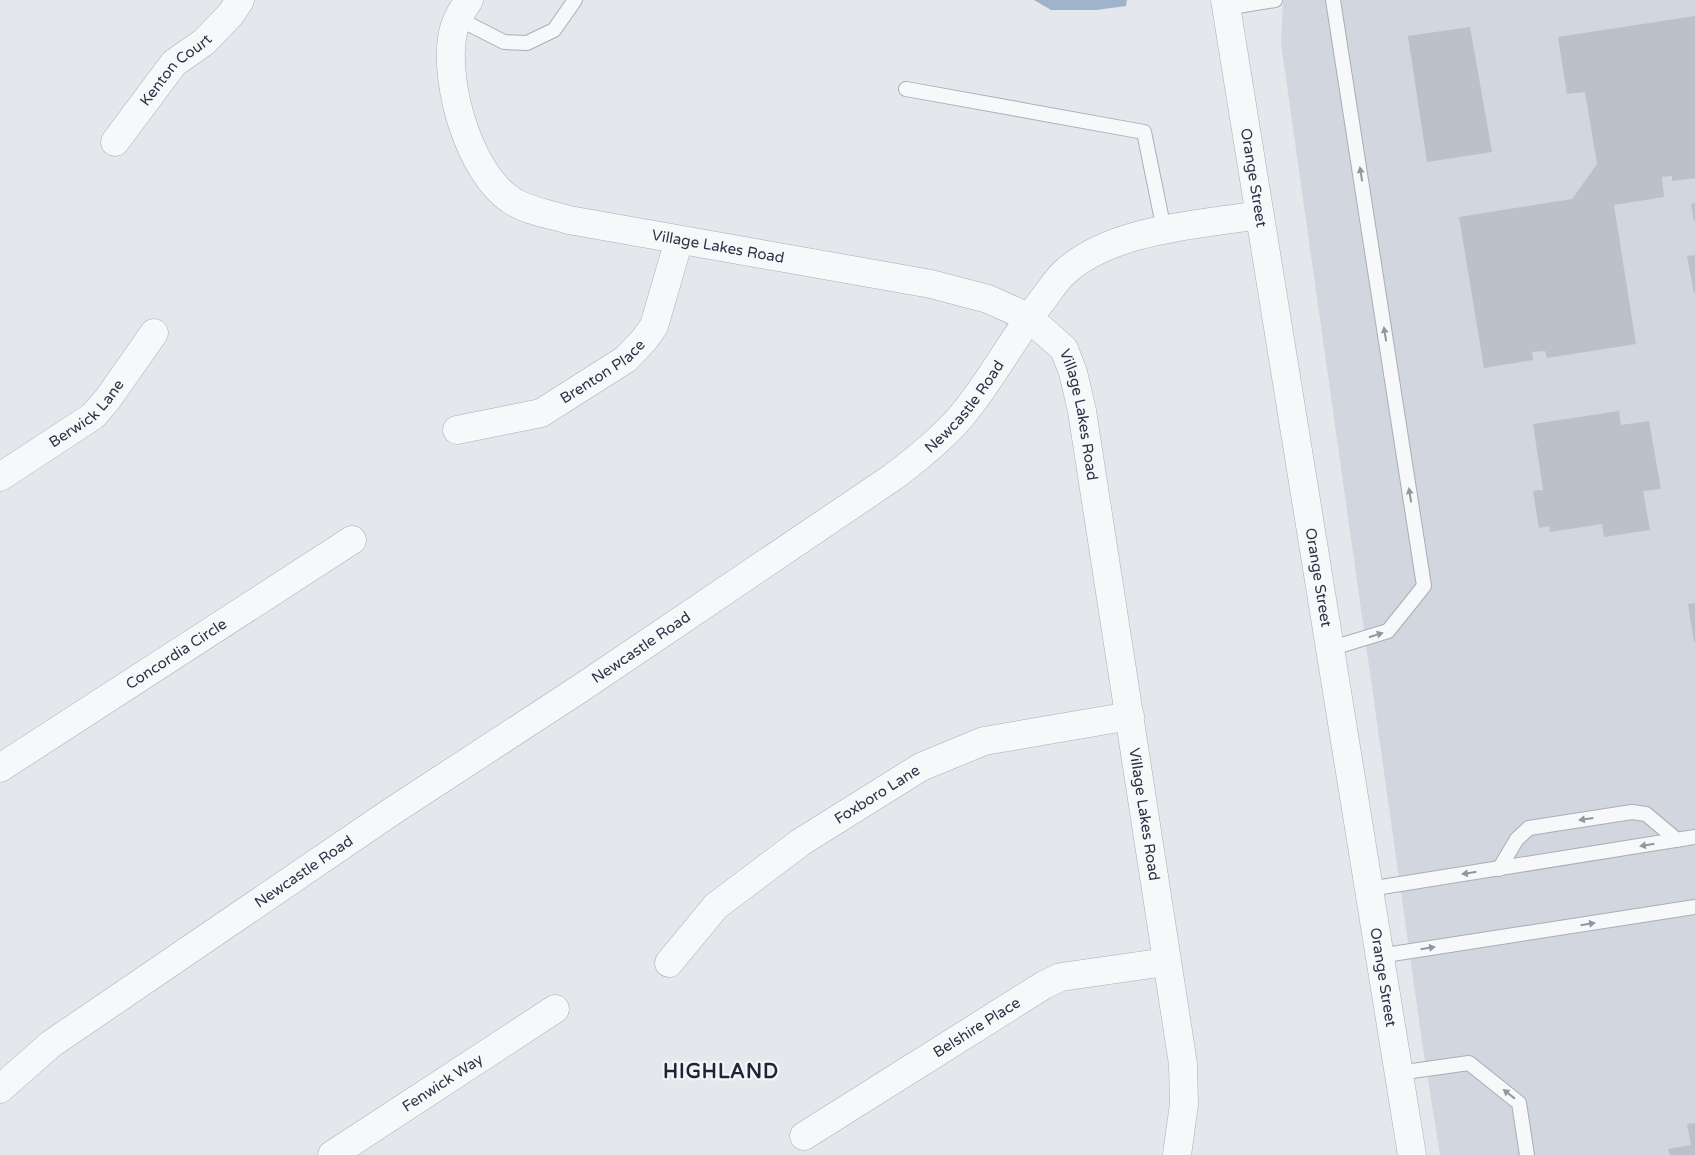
<svg xmlns="http://www.w3.org/2000/svg" width="1695" height="1155" viewBox="0 0 1695 1155" font-family="'Varela Round',sans-serif">
<style>
.built{fill:#d2d6de}
.water{fill:#9fb4cc}
.building{fill:#bbc0ca}
.lines{fill:none;stroke-linecap:round;stroke-linejoin:round}
.lane-casing{stroke:#a9aeb7;stroke-width:16}
.street-casing{stroke:#a9aeb7;stroke-width:29}
.lane{stroke:#f7f8fa;stroke-width:14}
.street{stroke:#f7f8fa;stroke-width:28}
.oneway{fill:#9196a0}
.labels{text-anchor:middle;dominant-baseline:central;stroke-width:4.5;stroke-linejoin:round;paint-order:stroke}
.street-label{font-size:15px;fill:#2b3445;stroke:#f4f6f9}
.district-label{font-size:20px;font-weight:bold;letter-spacing:1px;fill:#1d2536;stroke:#f4f6f9}
</style>
<rect width="100%" height="100%" fill="#e4e7ec"/>
<path class="built" d="M 1283,0 L 1695,0 L 1695,1155 L 1440,1155 L 1423,1048 L 1281,43 Z"/>
<path class="water" d="M 1034,0 L 1127,0 L 1126,6 L 1096,10 L 1051,10 Z"/>
<g class="building">
<path d="M 1695,16 L 1695,178 L 1672,181 L 1672,176 L 1662,177 L 1664,197 L 1614,205 L 1636,344 L 1547,358 L 1545,351 L 1532,352 L 1533,360 L 1484,368 L 1459,217 L 1572,199 L 1597,164 L 1585,92 L 1567,94 L 1558,37 Z"/>
<path d="M 1470,27 L 1492,152 L 1427,162 L 1408,36 Z"/>
<path d="M 1695,203 L 1695,221 L 1694,221 L 1691,204 Z"/>
<path d="M 1695,255 L 1695,293 L 1694,293 L 1687,256 Z"/>
<path d="M 1619,411 L 1621,425 L 1649,421 L 1661,489 L 1643,491 L 1650,530 L 1604,537 L 1602,524 L 1550,532 L 1549,526 L 1539,528 L 1533,491 L 1543,490 L 1533,424 Z"/>
<path d="M 1695,603 L 1695,642 L 1694,642 L 1688,604 Z"/>
<path d="M 1695,1123 L 1695,1155 L 1670,1155 L 1668,1149 L 1691,1145 L 1687,1124 Z"/>
</g>
<g class="lines">
<defs>
<g id="lane">
<path d="M 1226,8 L 1275,0"/>
<path d="M 457,18 L 504,42 L 527,43 L 554,30 L 575,0"/>
<path d="M 906,89 L 1144,132 L 1164,230"/>
<path d="M 1329,649 L 1388,631 L 1424,586 L 1333,0"/>
<path d="M 1499,869 L 1517,839 L 1529,828 L 1632,812 L 1646,814 L 1677,840"/>
<path d="M 1369,889 L 1695,837"/>
<path d="M 1379,956 L 1695,907"/>
<path d="M 1398,1073 L 1469,1063 L 1519,1103 L 1527,1155"/>
</g>
<g id="street">
<path id="s1" d="M 469,0 C 461,12 454,23 452,38 C 445,85 469,172 511,200 C 527,211 550,214 569,220 L 931,284 L 988,299 L 1028,317 L 1064,349 L 1073,372 L 1082,411 L 1183,1064 L 1184,1104 L 1177,1155"/>
<path id="s2" d="M 1225,0 L 1412,1155"/>
<path id="s3" d="M 115,142 L 174,63 L 204,42 L 231,14 L 240,0"/>
<path id="s4" d="M 457,430 L 541,413 L 626,359 L 644,340 L 654,326 L 679,240"/>
<path id="s5" d="M 0,477 L 93,416 L 107,400 L 154,333"/>
<path id="s6" d="M 0,768 L 352,540"/>
<path id="s7" d="M 669,963 L 716,906 L 801,842 L 921,767 L 984,741 L 1130,716"/>
<path id="s8" d="M 0,1089 L 51,1044 L 391,812 L 581,688 L 893,477 C 917,459 939,441 959,419 C 991,382 1013,337 1044,298 C 1050,290 1057,279 1065,272 C 1112,229 1198,225 1259,215"/>
<path id="s9" d="M 804,1136 L 1044,985 L 1061,977 L 1166,962"/>
<path id="s10" d="M 332,1155 L 555,1009"/>
</g>
</defs>
<use href="#lane" class="lane-casing"/>
<use href="#street" class="street-casing"/>
<use href="#lane" class="lane"/>
<use href="#street" class="street"/>
</g>
<defs><path id="oneway-solid" d="M-6-.8H1V-3.2L6.5 0L1 3.2V.8H-6Z" transform="scale(1.25)"/></defs>
<g class="oneway">
<use href="#oneway-solid" transform="translate(1361 174) rotate(-99)"/>
<use href="#oneway-solid" transform="translate(1385 334) rotate(-99)"/>
<use href="#oneway-solid" transform="translate(1410 495) rotate(-99)"/>
<use href="#oneway-solid" transform="translate(1376 635) rotate(-17)"/>
<use href="#oneway-solid" transform="translate(1586 819) rotate(172)"/>
<use href="#oneway-solid" transform="translate(1647 845) rotate(171)"/>
<use href="#oneway-solid" transform="translate(1469 873) rotate(171)"/>
<use href="#oneway-solid" transform="translate(1588 924) rotate(-9)"/>
<use href="#oneway-solid" transform="translate(1428 948) rotate(-9)"/>
<use href="#oneway-solid" transform="translate(1509 1094) rotate(-142)"/>
</g>
<g class="labels">
<g class="street-label">
<text stroke="none"><textPath href="#s3" startOffset="95">Kenton Court</textPath></text>
<text stroke="none"><textPath href="#s2" startOffset="180">Orange Street</textPath></text>
<text stroke="none"><textPath href="#s1" startOffset="434">Village Lakes Road</textPath></text>
<text stroke="none"><textPath href="#s4" startOffset="160">Brenton Place</textPath></text>
<text stroke="none"><textPath href="#s8" startOffset="1184">Newcastle Road</textPath></text>
<text stroke="none"><textPath href="#s5" startOffset="108">Berwick Lane</textPath></text>
<text stroke="none"><textPath href="#s1" startOffset="869">Village Lakes Road</textPath></text>
<text stroke="none"><textPath href="#s2" startOffset="585">Orange Street</textPath></text>
<text stroke="none"><textPath href="#s8" startOffset="779">Newcastle Road</textPath></text>
<text stroke="none"><textPath href="#s6" startOffset="210">Concordia Circle</textPath></text>
<text stroke="none"><textPath href="#s7" startOffset="270">Foxboro Lane</textPath></text>
<text stroke="none"><textPath href="#s1" startOffset="1274">Village Lakes Road</textPath></text>
<text stroke="none"><textPath href="#s8" startOffset="374">Newcastle Road</textPath></text>
<text stroke="none"><textPath href="#s2" startOffset="990">Orange Street</textPath></text>
<text stroke="none"><textPath href="#s9" startOffset="204">Belshire Place</textPath></text>
<text stroke="none"><textPath href="#s10" startOffset="132">Fenwick Way</textPath></text>
</g>
<g class="district-label">
<text x="721" y="1072">HIGHLAND</text>
</g>
</g>
</svg>
